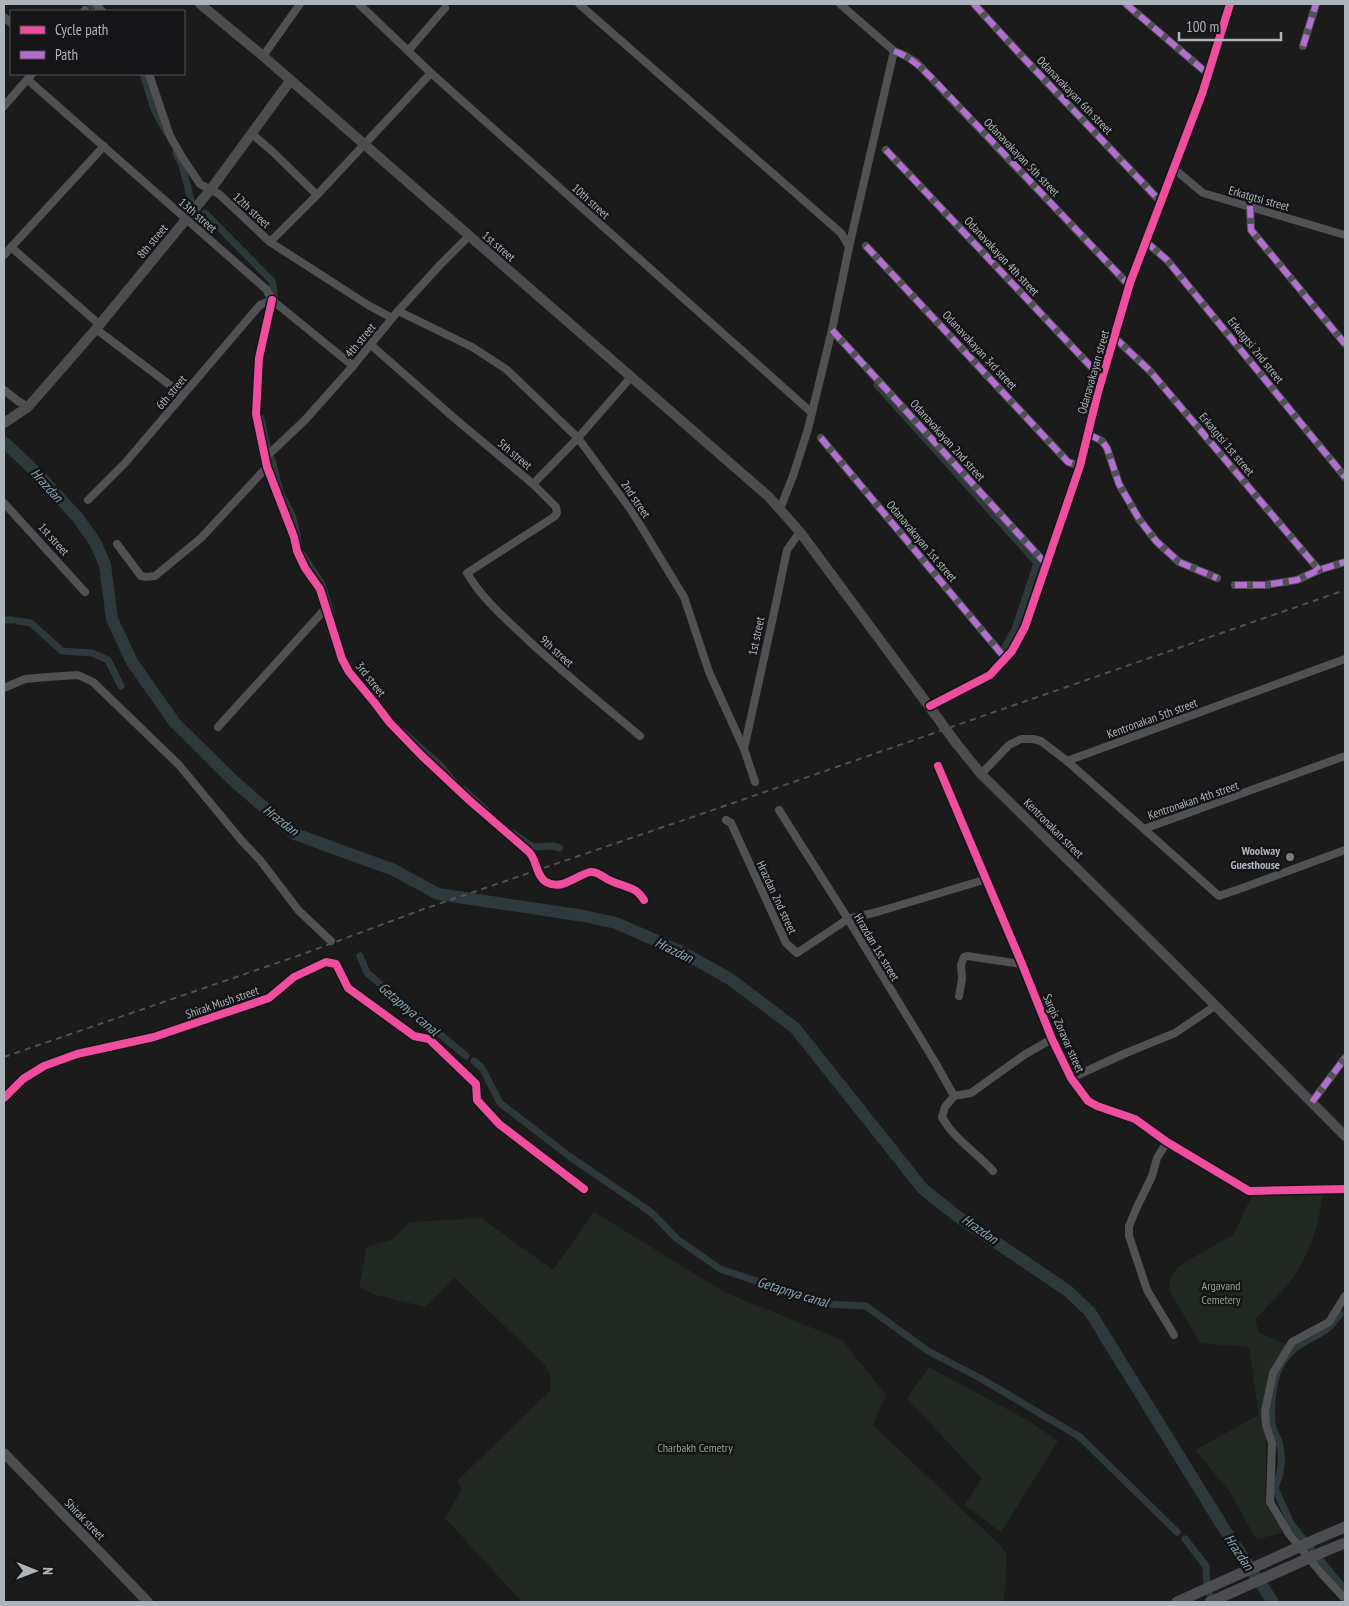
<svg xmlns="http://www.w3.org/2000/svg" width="1349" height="1606" viewBox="0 0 1349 1606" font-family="'PT Sans Narrow',sans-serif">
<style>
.green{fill:#212821}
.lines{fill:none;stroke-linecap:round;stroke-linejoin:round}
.canal{stroke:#2e393c;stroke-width:7}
.river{stroke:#2e393c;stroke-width:12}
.minor{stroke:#4f5153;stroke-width:8}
.major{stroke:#4c4d4f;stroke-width:10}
.highway{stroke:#4c4d50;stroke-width:11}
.rail{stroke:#505152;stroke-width:2;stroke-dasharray:6 5;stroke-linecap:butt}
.major-bridge{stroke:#4c4d4f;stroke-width:10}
.highway-bridge{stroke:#4c4d50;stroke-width:11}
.quiet{stroke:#b36fd0;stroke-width:6;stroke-dasharray:12 6;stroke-linecap:butt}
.cycleway-casing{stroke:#151517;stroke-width:11}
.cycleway{stroke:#ef4d9e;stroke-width:8}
.poi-dot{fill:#7a7e82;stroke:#151517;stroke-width:2}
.labels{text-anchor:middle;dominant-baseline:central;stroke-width:5;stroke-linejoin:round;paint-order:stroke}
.street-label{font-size:12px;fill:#adb4ba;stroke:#151517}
.poi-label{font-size:12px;font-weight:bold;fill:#adb4ba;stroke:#151517;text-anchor:end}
.park-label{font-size:12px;fill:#8aa485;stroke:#151517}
.water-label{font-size:14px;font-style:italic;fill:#87a7b3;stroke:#151517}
</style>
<rect width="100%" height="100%" fill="#1b1b1b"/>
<g class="green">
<path d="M 1323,1193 C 1318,1226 1311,1253 1291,1280 C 1281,1294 1266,1306 1255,1320 L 1259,1333 L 1286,1344 L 1266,1438 L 1266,1471 L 1265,1493 L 1267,1506 L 1283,1533 L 1256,1539 L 1230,1492 L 1195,1450 L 1259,1415 L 1249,1347 L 1200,1343 L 1169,1290 L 1170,1279 L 1177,1268 L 1187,1261 L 1233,1235 L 1252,1196 Z"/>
<path d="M 594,1212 L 726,1293 L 842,1340 L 886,1395 L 873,1425 L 1001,1546 L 1007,1555 L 1004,1602 L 522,1602 L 445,1518 L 462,1489 L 457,1481 L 550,1391 L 551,1379 L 546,1366 L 455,1278 L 425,1307 L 376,1295 L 359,1287 L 367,1246 L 392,1240 L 410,1222 L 481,1218 L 553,1270 Z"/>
<path d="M 929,1367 L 1029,1421 L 1058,1441 L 1001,1532 L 964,1505 L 982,1479 L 907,1398 Z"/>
</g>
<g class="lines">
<g class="canal">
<path d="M 91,5 L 97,11"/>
<path d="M 143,74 L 154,109 L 166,132"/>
<path d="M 176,153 L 182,165 L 191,200"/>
<path d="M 205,213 L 272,281 L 274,291 L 274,298"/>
<path d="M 877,385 L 1037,563 L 1015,629 L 1005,647"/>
<path d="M 261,418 L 268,450"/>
<path d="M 272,459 L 280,492 L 292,515 L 295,526 L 298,541"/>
<path d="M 302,554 L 322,584 L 331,613"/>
<path d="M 4,620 L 13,620"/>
<path d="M 18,621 L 31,623 L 62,651 L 92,653 L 108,660 L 121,686"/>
<path d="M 403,732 L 440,765 L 454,782"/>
<path d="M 464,790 L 486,810"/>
<path d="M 513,833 L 533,847 L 552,846 L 560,848"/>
<path d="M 360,956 L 367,973 L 466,1056"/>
<path d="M 474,1061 L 482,1068 L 500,1103 L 569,1156 L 652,1213 L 676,1238 L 720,1269 L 826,1304 L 866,1306 L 928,1351 L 980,1378 L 1080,1437 L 1177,1532"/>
<path d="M 1340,1314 C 1336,1320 1331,1327 1324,1331 C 1305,1343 1292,1345 1280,1367 C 1273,1380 1270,1409 1272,1424 C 1273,1430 1277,1436 1279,1442 C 1284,1458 1281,1473 1275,1488 L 1291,1524 L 1345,1590"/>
<path d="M 1185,1539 L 1206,1566 L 1207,1588 L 1212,1600 L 1216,1602"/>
</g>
<path class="river" d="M 4,442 L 39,475 L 78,518 L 95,542 L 105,565 L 112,619 L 132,662 L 175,723 L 236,783 L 295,834 L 394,870 L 438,894 L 584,916 L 616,923 L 682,952 L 730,979 L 795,1028 L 923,1189 L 957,1216 L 1068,1291 L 1090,1312 L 1223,1527 L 1273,1602"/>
<g class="minor">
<path d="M 96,4 L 102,11"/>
<path d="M 359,4 L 431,73 L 812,413"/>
<path d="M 579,4 L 841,233 L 849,247"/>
<path d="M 840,4 L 894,51 L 904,55 L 917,63 L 1125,281 L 1130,283"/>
<path d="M 974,4 L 1019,53 L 1160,201"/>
<path d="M 1126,4 L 1208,74"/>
<path d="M 84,11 L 85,10"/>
<path d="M 4,17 L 11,23"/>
<path d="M 1303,46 L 1316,4"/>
<path d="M 408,51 L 445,8"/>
<path d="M 263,56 L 300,4"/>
<path d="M 149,74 L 170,136 L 182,157 L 200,184 L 219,194 L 270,242 L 368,305 L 392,318"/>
<path d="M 28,80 L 251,276 L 266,289 L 272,300 L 353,366"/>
<path d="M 4,106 L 32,74"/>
<path d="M 252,134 L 273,152 L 317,195"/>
<path d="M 886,150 L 1096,372 L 1103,375"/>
<path d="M 1173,168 L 1203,193 L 1345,235"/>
<path d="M 1250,206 L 1251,230 L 1345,344"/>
<path d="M 1145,241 L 1167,260 L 1345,477"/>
<path d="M 270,242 L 317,195 L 431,73"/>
<path d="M 866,246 L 1068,462 L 1080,466"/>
<path d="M 11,247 L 100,325"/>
<path d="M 4,255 L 104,146"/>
<path d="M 272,300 L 259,358 L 256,414 L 267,467 L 294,537 L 297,551 L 305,568 L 320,589 L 342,659 L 349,672 L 374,702 L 390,723 L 422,756 L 469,800 L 529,852 C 537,860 536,876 546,882 C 562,891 575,876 590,872 C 597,871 602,876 607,879 C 616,884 628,886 636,891 C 639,893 642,897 644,900"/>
<path d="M 398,311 L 472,347 L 506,369 L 578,438 L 631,510 L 684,597 L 709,672 L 744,749 L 755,782"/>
<path d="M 96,329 L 183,395"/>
<path d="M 832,330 L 1047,565"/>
<path d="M 1114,337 L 1150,371 L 1319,570"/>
<path d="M 371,345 L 453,417 L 533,484 L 556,507 L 557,513 L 554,517 L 467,573 C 482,599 507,620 529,641 C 565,674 603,705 640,736"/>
<path d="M 4,390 L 18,401 L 28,407"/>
<path d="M 1088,434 L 1102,441 L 1107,448 L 1119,484 L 1139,519 L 1156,541 L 1179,562 L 1217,578"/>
<path d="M 821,438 L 1005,658"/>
<path d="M 266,457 L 305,420 L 353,366 L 398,311 L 440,265 L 469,236"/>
<path d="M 533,484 L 578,438 L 631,377"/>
<path d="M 88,500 L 125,463 L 260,305 L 272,300"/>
<path d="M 4,503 L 85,592"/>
<path d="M 780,509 L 793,476 L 808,429 L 832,330 L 849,247 L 894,51"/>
<path d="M 117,544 L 141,576 L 146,577 L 155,576 L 201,538 L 267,467"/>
<path d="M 1235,585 L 1265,585 L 1297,580 L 1319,570 L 1345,562"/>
<path d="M 4,688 L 25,679 L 48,677 L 78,675 L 93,682 L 179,765 L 241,840 L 260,860 L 299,911 L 331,941"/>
<path d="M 930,706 L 990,675 L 1012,651 L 1025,627 L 1080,466 L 1098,392 L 1130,283 L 1202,94 L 1230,4"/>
<path d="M 218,727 L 326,608"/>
<path d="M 744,749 L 775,608 L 787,550 L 800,532"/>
<path d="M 1067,761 L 1345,659"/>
<path d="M 938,766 L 1022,964 L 1052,1039 L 1071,1078 L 1088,1101 L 1097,1106 L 1135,1119 L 1167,1142 L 1249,1191 L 1345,1189"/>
<path d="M 981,774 L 1009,745 L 1021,739 L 1033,739 L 1041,741 L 1067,761 L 1144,829 L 1345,756"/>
<path d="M 779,810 L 848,919 L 935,1062 L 954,1096"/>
<path d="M 726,820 L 731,823 L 786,943 L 797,953 L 848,919 L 877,912 L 987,879"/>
<path d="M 1144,829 L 1219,896 L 1245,887 L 1345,850"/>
<path d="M 959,996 L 962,979 L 961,965 L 964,957 L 967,956 L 1022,964"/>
<path d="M 1071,1078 L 1126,1053 L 1175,1033 L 1215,1006"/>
<path d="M 4,1098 L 23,1079 L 44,1066 L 77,1054 L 154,1037 L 269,998 L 294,977 L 326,962 L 336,964 L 348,988 L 414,1036 L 429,1039 L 476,1084 L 477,1100 L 499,1124 L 584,1189"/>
<path d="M 1312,1102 L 1345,1058"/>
<path d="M 1167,1142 L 1157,1158 L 1152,1176 L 1137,1207 L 1129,1226 L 1129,1236 L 1147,1290 L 1174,1335"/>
<path d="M 993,1171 C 977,1153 954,1139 942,1117 L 945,1107 L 954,1096 L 971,1093 L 1024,1055 L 1052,1039"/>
<path d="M 1345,1296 L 1329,1322 L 1292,1342 L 1273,1373 L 1265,1411 L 1266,1425 L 1272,1443 L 1270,1502 L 1289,1534 L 1322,1574 L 1345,1599"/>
</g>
<g class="major">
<path d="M 200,4 L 263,56 L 769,497 L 800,532 L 934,713"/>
<path d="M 4,423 L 28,407 L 96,329 L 211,189 L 290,81"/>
<path d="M 956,743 L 981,774 L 1203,993 L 1345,1136"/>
<path d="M 4,1453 L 148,1602"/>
</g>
<g class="highway">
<path d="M 1319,1538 L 1345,1527"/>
<path d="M 1325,1551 L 1345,1543"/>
</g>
<path class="rail" d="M 4,1057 L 303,954 L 421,910 L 710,811 L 1345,590"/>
<path class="major-bridge" d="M 934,713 L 956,743"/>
<g class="highway-bridge">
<path d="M 1177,1602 L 1319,1538"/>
<path d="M 1210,1602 L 1325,1551"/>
</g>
<g class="quiet">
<path d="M 974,4 L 1019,53 L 1160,201"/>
<path d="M 1126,4 L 1208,74"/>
<path d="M 1303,46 L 1316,4"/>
<path d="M 894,51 C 911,57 922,69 935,81 L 1125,281 L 1130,283"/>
<path d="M 886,150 L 1096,372 L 1103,375"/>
<path d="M 1250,206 L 1251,230 L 1345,344"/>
<path d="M 1145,241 L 1167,260 L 1345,477"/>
<path d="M 866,246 L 1068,462 L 1080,466"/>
<path d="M 832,330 L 1047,565"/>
<path d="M 1114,337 L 1150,371 L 1319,570"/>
<path d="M 1088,434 L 1102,441 L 1107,448 L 1119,484 L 1139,519 L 1156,541 L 1179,562 L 1217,578"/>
<path d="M 821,438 L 1005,658"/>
<path d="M 1235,585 L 1265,585 L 1297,580 L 1319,570 L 1345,562"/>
<path d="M 1312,1102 L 1345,1058"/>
</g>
<defs>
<g id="cycleway">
<path d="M 272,300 L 259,358 L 256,414 L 267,467 L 294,537 L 297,551 L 305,568 L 320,589 L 342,659 L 349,672 L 374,702 L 390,723 L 422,756 L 469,800 L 529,852 C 537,860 536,876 546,882 C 562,891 575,876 590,872 C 597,871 602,876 607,879 C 616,884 628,886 636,891 C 639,893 642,897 644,900"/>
<path d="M 930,706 L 990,675 L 1012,651 L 1025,627 L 1080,466 L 1098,392 L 1130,283 L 1202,94 L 1230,4"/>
<path d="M 938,766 L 1022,964 L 1052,1039 L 1071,1078 L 1088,1101 L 1097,1106 L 1135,1119 L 1167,1142 L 1249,1191 L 1345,1189"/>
<path d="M 4,1098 L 23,1079 L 44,1066 L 77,1054 L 154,1037 L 269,998 L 294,977 L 326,962 L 336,964 L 348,988 L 414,1036 L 429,1039 L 476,1084 L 477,1100 L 499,1124 L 584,1189"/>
</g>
</defs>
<use href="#cycleway" class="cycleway-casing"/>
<use href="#cycleway" class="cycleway"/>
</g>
<circle class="poi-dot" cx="1290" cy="857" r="5"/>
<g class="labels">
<g class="street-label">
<text transform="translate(1075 95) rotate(46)">Odanavakayan 6th street</text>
<text transform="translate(1022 157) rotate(46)">Odanavakayan 5th street</text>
<text transform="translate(1259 198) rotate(16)">Erkatgtsi street</text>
<text transform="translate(591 201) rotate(42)">10th street</text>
<text transform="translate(252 210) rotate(43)">12th street</text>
<text transform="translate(198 215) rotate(41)">13th street</text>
<text transform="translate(152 241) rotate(-50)">8th street</text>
<text transform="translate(499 246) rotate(41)">1st street</text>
<text transform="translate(1002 256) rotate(47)">Odanavakayan 4th street</text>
<text transform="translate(360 340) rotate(-50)">4th street</text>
<text transform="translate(980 350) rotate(47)">Odanavakayan 3rd street</text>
<text transform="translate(1256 350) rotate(51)">Erkatgtsi 2nd street</text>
<text transform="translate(1093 372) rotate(-74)">Odanavakayan street</text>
<text transform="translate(171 392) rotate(-50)">6th street</text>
<text transform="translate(948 440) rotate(48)">Odanavakayan 2nd street</text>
<text transform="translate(1227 444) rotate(50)">Erkatgtsi 1st street</text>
<text transform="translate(515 454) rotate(40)">5th street</text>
<text transform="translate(636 499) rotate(56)">2nd street</text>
<text transform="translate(54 539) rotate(48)">1st street</text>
<text transform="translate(922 541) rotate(50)">Odanavakayan 1st street</text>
<text transform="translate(756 636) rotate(-78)">1st street</text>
<text transform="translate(557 651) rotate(42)">9th street</text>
<text transform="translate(371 679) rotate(52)">3rd street</text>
<text transform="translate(1152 718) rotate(-20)">Kentronakan 5th street</text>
<text transform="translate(1193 800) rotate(-19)">Kentronakan 4th street</text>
<text transform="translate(1054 828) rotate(45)">Kentronakan street</text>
<text transform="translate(777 897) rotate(65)">Hrazdan 2nd street</text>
<text transform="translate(877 947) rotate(59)">Hrazdan 1st street</text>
<text transform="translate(222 1002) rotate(-19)">Shirak Mush street</text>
<text transform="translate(1064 1033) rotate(66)">Sargis Zoravar street</text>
<text transform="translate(85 1519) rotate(46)">Shirak street</text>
</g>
<g class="poi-label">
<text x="1280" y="850">Woolway<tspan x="1280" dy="14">Guesthouse</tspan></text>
</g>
<g class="park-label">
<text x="1221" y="1285">Argavand<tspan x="1221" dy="14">Cemetery</tspan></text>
<text x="695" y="1447">Charbakh Cemetry</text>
</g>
<g class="water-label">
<text transform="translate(47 485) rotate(48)">Hrazdan</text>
<text transform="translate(281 820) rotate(38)">Hrazdan</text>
<text transform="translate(674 950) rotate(26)">Hrazdan</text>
<text transform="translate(409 1009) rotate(40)">Getapnya canal</text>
<text transform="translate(980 1229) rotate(35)">Hrazdan</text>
<text transform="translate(793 1292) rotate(17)">Getapnya canal</text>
<text transform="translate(1239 1552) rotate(56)">Hrazdan</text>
</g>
</g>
<rect width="1349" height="1606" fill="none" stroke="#adb4ba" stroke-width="10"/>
<rect x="10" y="10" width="175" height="65" fill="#151517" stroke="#525558"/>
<rect x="20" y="26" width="25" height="8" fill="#ef4d9e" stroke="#525558"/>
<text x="55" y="35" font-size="15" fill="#adb4ba">Cycle path</text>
<rect x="20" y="51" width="25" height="8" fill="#b36fd0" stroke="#525558"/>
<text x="55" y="60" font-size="15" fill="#adb4ba">Path</text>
<g transform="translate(35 1571) rotate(91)" stroke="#151517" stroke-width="4" paint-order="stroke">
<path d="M0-4L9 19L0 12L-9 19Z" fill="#adb4ba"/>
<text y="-8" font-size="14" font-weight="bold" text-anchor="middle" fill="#adb4ba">N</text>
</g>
<path d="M1179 32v8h102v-8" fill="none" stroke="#adb4ba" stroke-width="2.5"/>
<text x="1186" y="32" font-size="15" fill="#adb4ba" stroke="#151517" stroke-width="4" paint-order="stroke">100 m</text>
</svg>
